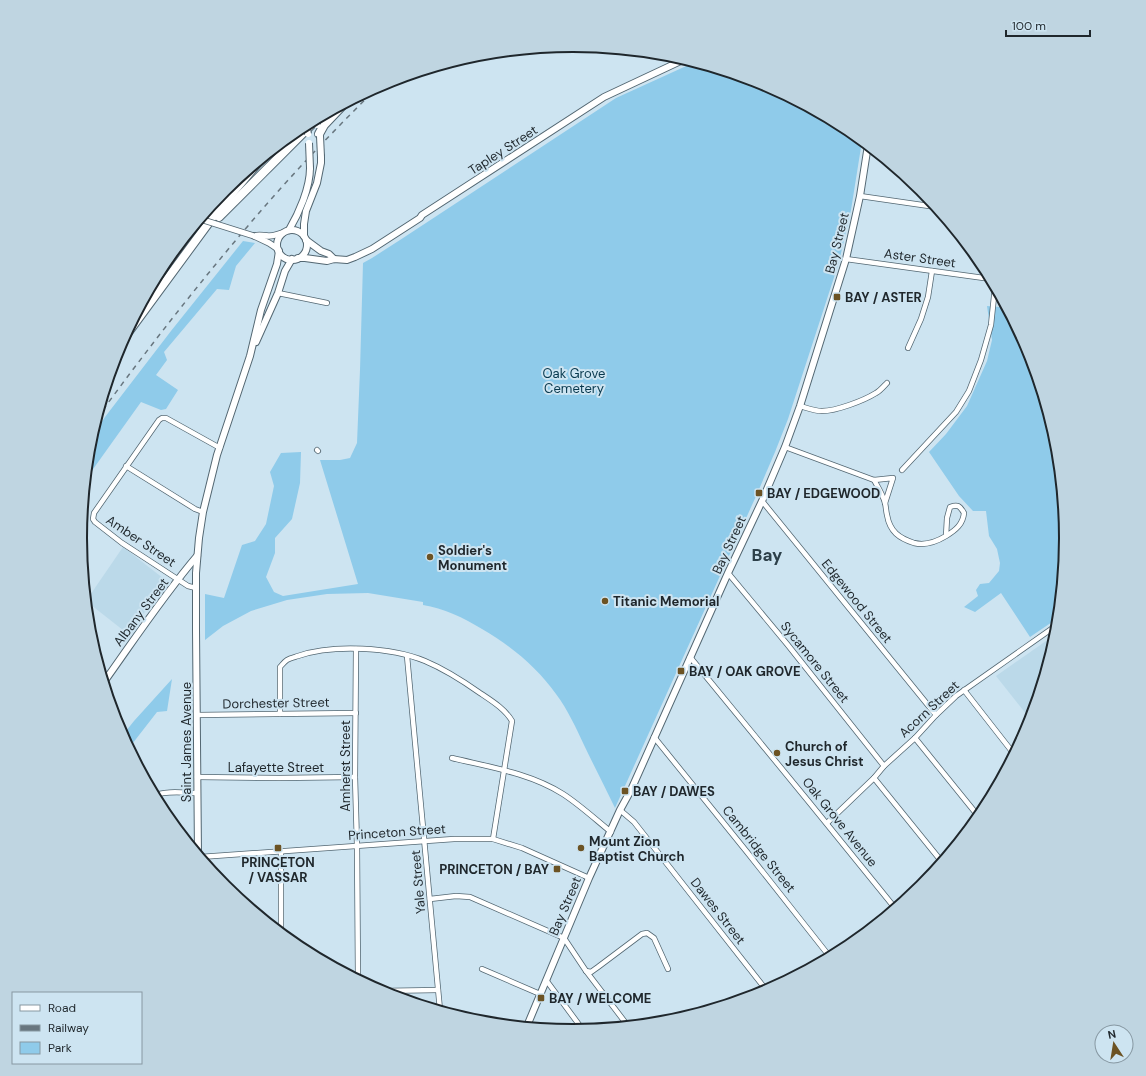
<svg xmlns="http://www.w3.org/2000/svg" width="1146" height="1076" viewBox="0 0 1146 1076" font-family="'DM Sans',sans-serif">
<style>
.built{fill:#bbd9e9}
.green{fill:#8fcbea}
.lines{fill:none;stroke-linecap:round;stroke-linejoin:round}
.minor-casing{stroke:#536772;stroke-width:6}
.tertiary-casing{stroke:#536772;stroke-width:7}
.secondary-casing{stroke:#536772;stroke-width:8}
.motorway-casing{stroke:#536772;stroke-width:10}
.minor{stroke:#fff;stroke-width:4.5}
.tertiary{stroke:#fff;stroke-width:5.5}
.secondary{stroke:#fff;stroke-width:6}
.motorway{stroke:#fff;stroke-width:8}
.rail{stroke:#68767f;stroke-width:1.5;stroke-dasharray:5 5;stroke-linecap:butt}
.tertiary-bridge-casing{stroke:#536772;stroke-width:7;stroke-linecap:butt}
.secondary-bridge-casing{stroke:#536772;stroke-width:8;stroke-linecap:butt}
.tertiary-bridge{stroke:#fff;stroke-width:5.5}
.secondary-bridge{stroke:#fff;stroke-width:6}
.poi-dot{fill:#6c5324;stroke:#cde4f1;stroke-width:1.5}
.labels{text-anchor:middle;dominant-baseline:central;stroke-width:4;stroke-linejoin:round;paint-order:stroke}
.street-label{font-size:13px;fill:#1f272c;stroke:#cde4f1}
.poi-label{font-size:13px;font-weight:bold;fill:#1f272c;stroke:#cde4f1;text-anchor:start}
.park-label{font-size:13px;fill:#07384d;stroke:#cde4f1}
.district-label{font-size:17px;font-weight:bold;fill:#2d404a;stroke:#cde4f1}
.rim{fill:none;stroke:#1f272c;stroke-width:2}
</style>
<rect width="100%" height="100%" fill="#cde4f1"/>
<g class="built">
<path d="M 123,547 L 168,582 L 128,634 L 86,601 Z"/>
<path d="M 1056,634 L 1031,720 L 996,676 Z"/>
</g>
<g class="green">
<path d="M 695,62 L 762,83 L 847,128 L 862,141 L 851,210 L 839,262 L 788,419 L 775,452 L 757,494 L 615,808 C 605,787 594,766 584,745 C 576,728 568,710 556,694 C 537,667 510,645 482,629 C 464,618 443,608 423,605 L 423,602 L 368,593 L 327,594 L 287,600 L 251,611 L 223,626 L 205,640 L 205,594 L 224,598 L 242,545 L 255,541 L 266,524 L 274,486 L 270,472 L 281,453 L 301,452 L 300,483 L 292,519 L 275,538 L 275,553 L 266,577 L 274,592 L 283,596 L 358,584 L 320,460 L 340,460 L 350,458 L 357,443 L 360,370 L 363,263 L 372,258 L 400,240 L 616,98 Z"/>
<path d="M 243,241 L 255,243 L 236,266 L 229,290 L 217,289 L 164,352 L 167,360 L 156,375 L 178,390 L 166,409 L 161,410 L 141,402 L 86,479 L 90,440 L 105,417 L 171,331 Z"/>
<path d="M 1001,298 L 1029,350 L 1057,442 L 1066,538 L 1058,618 L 1030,637 L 1001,593 L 975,612 L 964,607 L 978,596 L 976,590 L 980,584 L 989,583 L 999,571 L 1000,563 L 997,549 L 989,536 L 986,511 L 973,511 L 959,496 L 929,452 L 946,434 L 967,406 L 987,361 L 992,340 L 987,306 L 1000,307 Z"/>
<path d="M 172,679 L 167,711 L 157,712 L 129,748 L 122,736 L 134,721 Z"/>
</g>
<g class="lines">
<defs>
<g id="minor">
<path d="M 860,196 L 936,207"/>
<path d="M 846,259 L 991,279"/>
<path d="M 278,293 L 327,303"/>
<path d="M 908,348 L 921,319 L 928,297 L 932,271"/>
<path d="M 800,406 C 807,408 814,411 822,411 C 836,411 863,401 876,393 C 880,391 884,386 887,383"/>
<path d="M 785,447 L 874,480 L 893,478 L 885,503"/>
<path d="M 317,450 L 318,451"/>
<path d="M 126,466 L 195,509 L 203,512"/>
<path d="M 902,470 L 956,412 L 969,391 L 981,360 L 991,325 L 995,287"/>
<path d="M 874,480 C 878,487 883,495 885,503 C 886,507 886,511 887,515 C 890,532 899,538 914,543 C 926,546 936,542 946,536 L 947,518 L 950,507 C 958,504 960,506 964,513 C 963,524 956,530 946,536"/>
<path d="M 762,501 L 936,715"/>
<path d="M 728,573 L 787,644 L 884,766"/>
<path d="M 196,588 L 188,586 L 122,543 L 95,522 L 93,519 L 94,513 L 159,420 L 162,418 L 166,418 L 220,448"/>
<path d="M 356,649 L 355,777 L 357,845 L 358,979"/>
<path d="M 407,656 L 440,1010"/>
<path d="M 690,657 L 809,802 L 895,908"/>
<path d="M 964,690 L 1014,754"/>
<path d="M 280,714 L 280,667 C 282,665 284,662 287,660 C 290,658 295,657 298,656 C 333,644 391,647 425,661 C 444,669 463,681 480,693 C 492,701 505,709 512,721 L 493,839"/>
<path d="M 197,715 L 356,713"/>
<path d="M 654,737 L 747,852 L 830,957"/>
<path d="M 915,738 L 979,817"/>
<path d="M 452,758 C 489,767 530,773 563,794 C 580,805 595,819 611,832"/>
<path d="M 197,777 L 279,778 L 355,777"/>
<path d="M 874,778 L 942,862"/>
<path d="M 155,796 C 163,790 187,793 197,793"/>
<path d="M 620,810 L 634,822 L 767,991"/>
<path d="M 827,823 L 874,778 L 884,766 L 915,738 L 936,715 L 956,696 L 1057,625"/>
<path d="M 281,852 L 281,933"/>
<path d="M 200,857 L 454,839 L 493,839 L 522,848 L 589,878"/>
<path d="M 430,899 L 456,896 L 470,897 L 564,938 L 586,971 L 628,1026"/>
<path d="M 482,969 L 540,994"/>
<path d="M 586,971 L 591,972 L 598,967 L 642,934 L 647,933 L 654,938 L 668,969"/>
<path d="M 546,980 L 583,1030"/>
<path d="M 379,991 L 438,990"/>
</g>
<g id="tertiary">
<path d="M 254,236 C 260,234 263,236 269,236 C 274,236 278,234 283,233"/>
<path d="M 254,236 L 269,243 L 278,249"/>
</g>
<g id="secondary">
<path d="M 289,230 C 299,213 310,188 310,168"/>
<circle cx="292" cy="245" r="15"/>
<path d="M 304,236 L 304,224 L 306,211 L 317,183 L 321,163 L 321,157"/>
<path d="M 306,240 L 321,251 L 329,254 L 334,259"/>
<path d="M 298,258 L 305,258 L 327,261 L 334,259 L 347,260 L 355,257 L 372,249 L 420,218 L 422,215 L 604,97 L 685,59"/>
<path d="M 256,342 L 278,293 L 285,271 L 292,259"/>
<path d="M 104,682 C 134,640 163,596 197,556"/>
<path d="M 198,854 L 196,630 L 196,573 L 199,538 L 203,512 L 217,455 L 250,356 L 261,310 L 277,264 L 279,251"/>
<path d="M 527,1026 L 589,878 L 620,810 L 631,790 L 728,573 L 762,501 L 785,447 L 800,406 L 846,259 L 860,196 L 868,145"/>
</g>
<g id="motorway">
<path d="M 319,134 L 324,125 L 343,105"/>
<path d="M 219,217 L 318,118"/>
<path d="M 124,338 L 218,210 L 261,159"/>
</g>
</defs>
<use href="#minor" class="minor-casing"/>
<use href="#tertiary" class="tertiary-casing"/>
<use href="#secondary" class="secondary-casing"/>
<use href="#motorway" class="motorway-casing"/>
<use href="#minor" class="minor"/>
<use href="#tertiary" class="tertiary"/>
<use href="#secondary" class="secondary"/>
<use href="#motorway" class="motorway"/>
<path class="rail" d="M 97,418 C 148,348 202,279 259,213 C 297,169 338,126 380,85"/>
<defs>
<path id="tertiary-bridge" d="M 200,219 L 254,236"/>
<g id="secondary-bridge">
<path d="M 316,119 L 317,125"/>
<path d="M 306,124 L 308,134"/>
<path d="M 320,136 L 321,157"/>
<path d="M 309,143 L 310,168"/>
</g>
</defs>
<use href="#tertiary-bridge" class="tertiary-bridge-casing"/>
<use href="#secondary-bridge" class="secondary-bridge-casing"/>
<use href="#tertiary-bridge" class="tertiary-bridge"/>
<use href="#secondary-bridge" class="secondary-bridge"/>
</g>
<g class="poi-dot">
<rect x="833" y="293" width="8" height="8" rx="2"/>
<rect x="755" y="489" width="8" height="8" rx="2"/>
<circle cx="430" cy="557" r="4"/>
<circle cx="605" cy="601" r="4"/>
<rect x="677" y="667" width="8" height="8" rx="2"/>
<circle cx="777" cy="753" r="4"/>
<rect x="621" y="787" width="8" height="8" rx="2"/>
<rect x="274" y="844" width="8" height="8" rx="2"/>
<circle cx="581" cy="848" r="4"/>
<rect x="553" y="865" width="8" height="8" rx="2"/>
<rect x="537" y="994" width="8" height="8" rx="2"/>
</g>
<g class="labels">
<g class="street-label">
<text transform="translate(503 150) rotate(-33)">Tapley Street</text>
<text transform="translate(837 243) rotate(-76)">Bay Street</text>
<text transform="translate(920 258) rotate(8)">Aster Street</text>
<text transform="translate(141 541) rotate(34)">Amber Street</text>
<text transform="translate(729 545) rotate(-65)">Bay Street</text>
<text transform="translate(857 601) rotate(51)">Edgewood Street</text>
<text transform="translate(141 612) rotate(-53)">Albany Street</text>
<text transform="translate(815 662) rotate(51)">Sycamore Street</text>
<text transform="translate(276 703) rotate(-1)">Dorchester Street</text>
<text transform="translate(929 709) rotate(-43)">Acorn Street</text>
<text transform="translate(186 742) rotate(-90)">Saint James Avenue</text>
<text transform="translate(345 766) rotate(-90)">Amherst Street</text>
<text x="276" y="767">Lafayette Street</text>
<text transform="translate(840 822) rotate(51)">Oak Grove Avenue</text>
<text transform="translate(397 832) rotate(-4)">Princeton Street</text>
<text transform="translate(759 849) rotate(51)">Cambridge Street</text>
<text transform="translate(418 882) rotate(-95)">Yale Street</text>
<text transform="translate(565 906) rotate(-67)">Bay Street</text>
<text transform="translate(718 911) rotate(52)">Dawes Street</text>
</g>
<g class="poi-label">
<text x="845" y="297">BAY / ASTER</text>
<text x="767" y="493">BAY / EDGEWOOD</text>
<text x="438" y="550">Soldier's<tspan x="438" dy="15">Monument</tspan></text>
<text x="613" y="601">Titanic Memorial</text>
<text x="689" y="671">BAY / OAK GROVE</text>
<text x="785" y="746">Church of<tspan x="785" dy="15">Jesus Christ</tspan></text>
<text x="633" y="791">BAY / DAWES</text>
<text x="589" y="841">Mount Zion<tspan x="589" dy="15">Baptist Church</tspan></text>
<text x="278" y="862" text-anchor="middle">PRINCETON<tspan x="278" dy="15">/ VASSAR</tspan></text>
<text x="549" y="869" text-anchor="end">PRINCETON / BAY</text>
<text x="549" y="998">BAY / WELCOME</text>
</g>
<g class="park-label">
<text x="574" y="373">Oak Grove<tspan x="574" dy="15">Cemetery</tspan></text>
</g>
<g class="district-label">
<text x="767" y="555">Bay</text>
</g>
</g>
<path d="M0 0H1146V1076H0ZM87 538a486 486 0 1 1 972 0a486 486 0 1 1-972 0Z" fill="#bfd5e1" fill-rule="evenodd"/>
<path class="rim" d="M87 538a486 486 0 1 1 972 0a486 486 0 1 1-972 0Z"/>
<rect x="12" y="992" width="130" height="72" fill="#cde4f1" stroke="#8798a2"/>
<rect x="20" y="1005" width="20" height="6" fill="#ffffff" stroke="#8798a2"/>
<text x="48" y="1012" font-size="12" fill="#1f272c">Road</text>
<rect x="20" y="1025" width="20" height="6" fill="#68767f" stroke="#8798a2"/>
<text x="48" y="1032" font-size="12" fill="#1f272c">Railway</text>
<rect x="20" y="1042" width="20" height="12" fill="#8fcbea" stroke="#8798a2"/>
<text x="48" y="1052" font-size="12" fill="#1f272c">Park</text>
<g transform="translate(1114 1044) rotate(348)"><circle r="19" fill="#cde4f1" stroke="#8798a2"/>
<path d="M0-3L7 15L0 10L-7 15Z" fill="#6c5324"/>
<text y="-6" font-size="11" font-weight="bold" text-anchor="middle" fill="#1f272c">N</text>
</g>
<path d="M1006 30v6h84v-6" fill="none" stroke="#1f272c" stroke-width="2"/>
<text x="1012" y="30" font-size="12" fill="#1f272c" stroke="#cde4f1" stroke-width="3" paint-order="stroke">100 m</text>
</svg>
